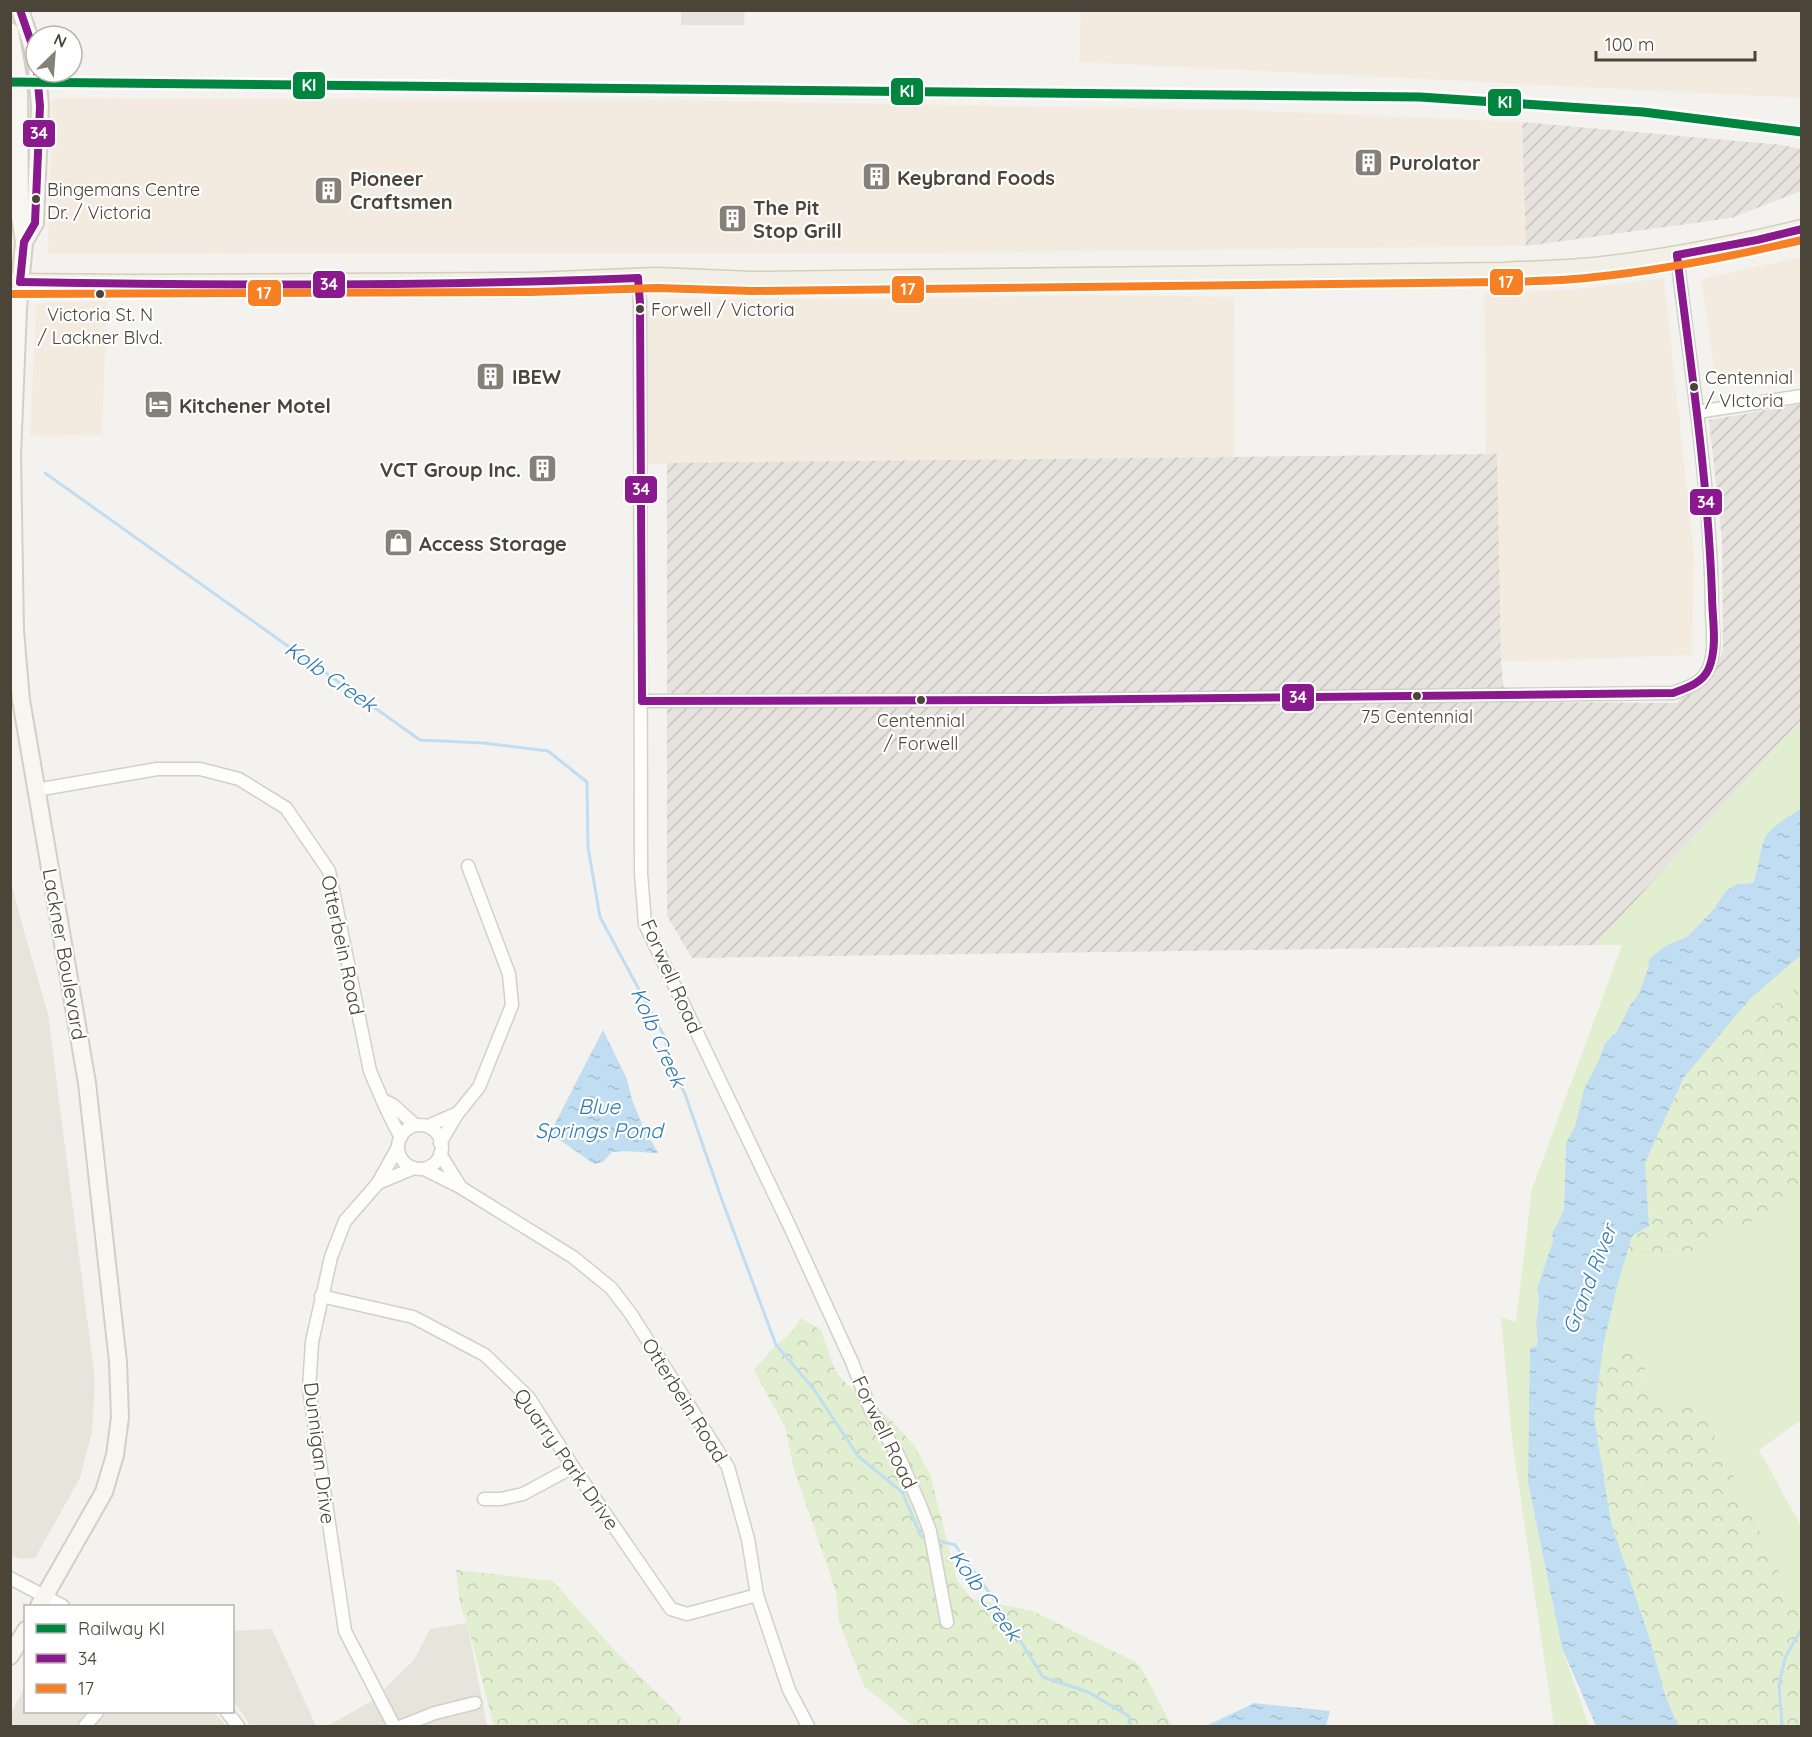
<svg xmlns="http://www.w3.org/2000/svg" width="1812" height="1737" viewBox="0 0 1812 1737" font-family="Quicksand,sans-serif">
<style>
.residential{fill:#e7e4dc}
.commercial{fill:#f3ebdf}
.industrial{fill:url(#industrial-furrows)}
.green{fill:#e1eecf}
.forest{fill:url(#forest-crowns)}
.parking{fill:#e6e3df}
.water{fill:url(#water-ripples)}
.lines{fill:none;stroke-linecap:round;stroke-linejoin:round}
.stream{stroke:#c0ddf1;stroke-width:3}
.street-casing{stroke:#d2d0cb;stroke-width:15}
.secondary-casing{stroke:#d3cfc5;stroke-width:20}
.primary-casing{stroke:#d6cebb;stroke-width:21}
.street{stroke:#fdfdfc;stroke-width:12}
.secondary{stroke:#f7f6f1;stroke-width:16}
.primary{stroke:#f2efe6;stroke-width:18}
.bus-1-casing{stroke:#fff;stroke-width:12}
.bus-2-casing{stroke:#fff;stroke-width:12}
.bus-1{stroke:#8b198e;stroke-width:8}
.bus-2{stroke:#f78025;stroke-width:8}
.rail-1-casing{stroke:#fff;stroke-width:14}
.rail-1{stroke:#00853f;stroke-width:9}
.bus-dot{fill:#4b4439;stroke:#fff;stroke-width:2}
.labels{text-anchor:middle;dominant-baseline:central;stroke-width:4.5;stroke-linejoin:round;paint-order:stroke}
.bus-label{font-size:18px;fill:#4b4439;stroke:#fff;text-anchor:start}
.poi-label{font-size:20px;font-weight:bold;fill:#4b4439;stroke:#fff;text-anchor:start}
.street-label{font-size:20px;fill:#4b4439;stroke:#fff}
.water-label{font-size:21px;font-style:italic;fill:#2e7ab2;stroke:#fff}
.line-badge{stroke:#fff;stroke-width:2}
.badge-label{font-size:16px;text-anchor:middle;font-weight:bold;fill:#fff}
</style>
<defs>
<pattern id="industrial-furrows" width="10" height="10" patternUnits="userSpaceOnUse" patternTransform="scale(1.5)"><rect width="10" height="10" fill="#e6e2de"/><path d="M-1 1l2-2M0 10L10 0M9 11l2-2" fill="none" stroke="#c7c3bf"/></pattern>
<pattern id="forest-crowns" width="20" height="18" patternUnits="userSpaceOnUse" patternTransform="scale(1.5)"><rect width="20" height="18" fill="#e1eecf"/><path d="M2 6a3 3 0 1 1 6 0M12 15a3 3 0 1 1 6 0" fill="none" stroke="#c3cdb2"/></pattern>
<pattern id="water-ripples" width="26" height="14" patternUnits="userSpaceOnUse" patternTransform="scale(1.5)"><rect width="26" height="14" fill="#c0ddf1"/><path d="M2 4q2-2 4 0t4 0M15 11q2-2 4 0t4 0" fill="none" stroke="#a6bfcf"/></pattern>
</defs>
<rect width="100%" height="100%" fill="#f4f2ee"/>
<g class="residential">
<path d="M 10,879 L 22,924 L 48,1014 L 95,1380 L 92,1432 L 80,1478 L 35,1558 L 20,1559 L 10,1555 Z"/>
<path d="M 467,1623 L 487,1726 L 327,1726 L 372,1701 L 414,1660 L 430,1629 Z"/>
<path d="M 272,1629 L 316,1726 L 250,1726 L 239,1708 L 233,1702 L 233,1631 Z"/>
<path d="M 25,1687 L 26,1712 L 214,1712 L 226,1726 L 11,1726 L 11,1713 Z"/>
</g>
<g class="commercial">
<path d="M 1081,11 L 1801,11 L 1801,98 L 1079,62 Z"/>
<path d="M 52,98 L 656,100 L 1246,110 L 1522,122 L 1526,246 L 936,253 L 48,254 Z"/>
<path d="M 1801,257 L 1801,373 L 1717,387 L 1701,279 Z"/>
<path d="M 1664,278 L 1694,553 L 1692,655 L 1501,662 L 1497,455 L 1486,455 L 1484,294 L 1578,289 Z"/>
<path d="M 1100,295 L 1234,297 L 1235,458 L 1101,458 L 647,464 L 647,312 L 663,299 L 854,299 Z"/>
<path d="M 107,301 L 102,435 L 30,436 L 36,306 L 46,302 Z"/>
</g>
<g class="industrial">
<path d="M 1522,122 L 1782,145 L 1801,149 L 1801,191 L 1731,218 L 1526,246 Z"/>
<path d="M 1801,404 L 1801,720 L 1595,945 L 692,958 L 667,916 L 667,463 L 1497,454 L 1501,662 L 1505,702 L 1676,703 L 1713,675 L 1723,650 L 1722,539 L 1709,420 Z"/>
</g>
<g class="green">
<path d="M 1801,720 L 1801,809 C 1791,815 1768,828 1764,840 C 1759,854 1759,869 1753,883 L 1744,883 L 1726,891 L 1713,910 L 1688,936 L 1666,946 L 1653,955 L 1649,960 L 1648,969 L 1639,993 L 1631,1004 L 1616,1033 L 1605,1043 L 1599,1060 L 1584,1089 L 1575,1126 L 1566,1143 L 1564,1210 L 1556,1228 L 1552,1232 L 1553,1241 L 1537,1289 L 1539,1300 L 1536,1325 L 1538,1341 L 1531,1417 L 1528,1482 L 1562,1648 L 1589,1726 L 1554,1726 L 1512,1439 L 1501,1317 L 1516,1322 L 1532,1189 L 1622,945 L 1595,945 Z"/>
<path d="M 1801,955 L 1801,984 L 1684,1077 L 1720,1025 Z"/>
<path d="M 1801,1202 L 1801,1420 L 1759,1450 L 1801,1526 L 1801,1609 L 1648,1381 L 1642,1352 L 1603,1347 L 1618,1283 L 1626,1255 L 1687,1256 L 1727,1231 Z"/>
</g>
<g class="forest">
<path d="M 1801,984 L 1801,1202 L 1727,1231 L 1687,1256 L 1626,1255 L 1632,1236 L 1649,1226 L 1645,1163 L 1684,1077 Z"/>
<path d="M 801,1318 L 821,1330 L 835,1370 L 846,1384 L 888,1417 L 914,1445 L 930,1474 L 957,1580 L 972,1599 L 1033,1611 L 1139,1664 L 1172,1726 L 913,1726 L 864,1686 L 839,1621 L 836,1592 L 794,1469 L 785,1427 L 754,1370 L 776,1345 L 791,1333 Z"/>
<path d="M 1603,1347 L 1642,1352 L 1648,1381 L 1663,1403 L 1684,1399 L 1706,1418 L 1784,1583 L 1801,1609 L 1801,1726 L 1678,1726 L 1665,1695 L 1650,1640 L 1611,1522 L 1594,1417 Z"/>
<path d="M 456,1570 L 553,1581 L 618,1654 L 681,1717 L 679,1726 L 494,1726 L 467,1623 L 460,1604 Z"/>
</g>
<path class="parking" d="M 681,11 L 745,11 L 744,25 L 681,25 Z"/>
<g class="water">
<path d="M 1801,809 L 1801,955 L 1750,999 L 1684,1077 L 1645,1163 L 1649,1226 L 1632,1236 L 1618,1283 L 1603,1347 L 1594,1417 L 1611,1522 L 1650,1640 L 1665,1695 L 1678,1726 L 1596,1726 L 1562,1648 L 1528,1482 L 1530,1348 L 1537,1346 L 1538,1341 L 1536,1325 L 1539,1300 L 1537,1289 L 1553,1241 L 1552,1232 L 1556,1227 L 1564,1210 L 1566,1143 L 1575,1126 L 1584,1089 L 1599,1060 L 1605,1043 L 1616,1033 L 1631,1004 L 1639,993 L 1648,969 L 1649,960 L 1653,955 L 1666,946 L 1688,936 L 1713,910 L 1726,891 L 1737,884 L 1753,883 C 1759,868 1759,854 1764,840 C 1768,828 1791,815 1801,809 Z"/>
<path d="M 603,1030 L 627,1079 L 632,1100 L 643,1126 L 658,1153 C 642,1153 627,1150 612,1152 L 603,1162 L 594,1164 L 550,1133 Z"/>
<path d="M 1254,1703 L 1330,1711 L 1326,1726 L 1206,1726 Z"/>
</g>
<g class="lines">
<g class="stream">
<path d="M 45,473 L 420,740 L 483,743 L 548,751 L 587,782 L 588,847 L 600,917 L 664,1036 L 672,1068 L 685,1094 L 722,1200 L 776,1345 L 813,1388 L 858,1456 L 902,1492 L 921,1536 L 927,1538"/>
<path d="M 936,1540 L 955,1545 L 998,1605 L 1043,1677 L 1088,1692 L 1129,1716 L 1131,1726"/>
<path d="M 1782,1726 L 1779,1685 L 1785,1658 L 1802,1628"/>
</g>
<defs>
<g id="street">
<path d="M 638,278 L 640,303 L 641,873 L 645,924 L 790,1227 L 852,1362 L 871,1411 L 898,1455 L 920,1505 L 930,1531 L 947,1622"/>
<path d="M 1697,412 L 1802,396"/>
<path d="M 642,701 L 1040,700 L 1673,693 C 1685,689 1700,684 1707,672 C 1717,654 1712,629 1712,609 C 1711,491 1691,373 1677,255"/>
<path d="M 36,790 L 157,769 L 200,769 L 239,779 L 286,808 L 329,871 L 370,1071 C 380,1094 388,1116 401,1137"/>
<path d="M 383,1100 L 393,1105 L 415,1125"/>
<circle cx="420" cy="1147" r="22"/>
<path d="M 428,1126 L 458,1113"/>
<path d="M 440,1143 L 458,1113 L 479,1087 L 512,1005 L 509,974 L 468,866"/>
<path d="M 440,1154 L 460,1186"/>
<path d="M 424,1169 L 460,1187 L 573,1257 L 611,1288 L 631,1314 L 728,1467 L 748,1539 L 757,1595 L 789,1690 L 808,1726"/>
<path d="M 378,1183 L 414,1168"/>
<path d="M 321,1296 L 413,1317 L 485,1355 L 529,1398 L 573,1467 L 671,1609 L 687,1614 L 757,1595"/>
<path d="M 484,1499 L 501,1499 L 523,1494 L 573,1467"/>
<path d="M 10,1578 L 63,1606"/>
<path d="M 227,1712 L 238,1726"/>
<path d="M 85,1726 L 97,1712"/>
<path d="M 394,1726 L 345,1631 L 309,1389 L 312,1342 L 331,1257 L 345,1221 L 378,1183 L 398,1147"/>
<path d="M 402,1726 L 435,1713 L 475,1703"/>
</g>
<g id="secondary">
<path d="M 20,10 L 32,45 L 36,65"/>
<path d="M 10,31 L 19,82 L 20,216 L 24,242 L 18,309 L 12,455 L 15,631 L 21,700 L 87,1083 L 118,1362 L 120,1417 L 115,1455 L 104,1492 L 39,1606"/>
<path d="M 24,242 L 35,223 L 40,106 L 37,72"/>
<path d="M 10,1656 L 26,1630"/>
</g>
<path id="primary" d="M 10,283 L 135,284 L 531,282 L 657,277 L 752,281 L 1503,272 C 1536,270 1570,270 1603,266 C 1670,258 1736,245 1802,229"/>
</defs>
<use href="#street" class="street-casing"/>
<use href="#secondary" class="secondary-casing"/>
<use href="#primary" class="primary-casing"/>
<use href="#street" class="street"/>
<use href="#secondary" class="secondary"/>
<use href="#primary" class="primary"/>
<defs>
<g id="bus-1">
<path d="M 20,10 L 32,45 L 36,65"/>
<path d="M 1677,255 L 1757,240 L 1802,229"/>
<path d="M 638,278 L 640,303 L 642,701"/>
<path d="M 20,282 C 226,286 432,286 638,278"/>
<path d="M 20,282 L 24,242 L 35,223 L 40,106 L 37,72"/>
<path d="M 642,701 L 1040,700 L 1673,693 C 1687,688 1703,683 1709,668 C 1718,646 1712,618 1712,595 C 1708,481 1691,368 1677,255"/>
</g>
<path id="bus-2" d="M 10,294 L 531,292 L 657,288 L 752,291 L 1503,282 C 1534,281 1564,281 1595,277 C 1664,270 1733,256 1802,240"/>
</defs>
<use href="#bus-1" class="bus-1-casing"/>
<use href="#bus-2" class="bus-2-casing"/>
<use href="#bus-1" class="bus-1"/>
<use href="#bus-2" class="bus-2"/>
<defs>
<path id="rail-1" d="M 10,82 L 1420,97 L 1643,112 L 1802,132"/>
</defs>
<use href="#rail-1" class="rail-1-casing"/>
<use href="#rail-1" class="rail-1"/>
</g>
<defs>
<symbol id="building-square" viewBox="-11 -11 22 22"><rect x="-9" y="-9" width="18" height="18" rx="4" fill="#868178" stroke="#fff"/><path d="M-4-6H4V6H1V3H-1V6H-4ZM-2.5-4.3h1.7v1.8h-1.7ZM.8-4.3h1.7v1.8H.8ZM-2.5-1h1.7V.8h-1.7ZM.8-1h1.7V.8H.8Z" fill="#fff"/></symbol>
<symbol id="hotel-square" viewBox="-11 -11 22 22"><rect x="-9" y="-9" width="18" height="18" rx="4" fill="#868178" stroke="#fff"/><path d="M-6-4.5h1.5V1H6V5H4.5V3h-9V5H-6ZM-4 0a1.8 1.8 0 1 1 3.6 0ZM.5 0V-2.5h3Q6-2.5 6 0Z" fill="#fff"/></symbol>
<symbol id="shop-square" viewBox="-11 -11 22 22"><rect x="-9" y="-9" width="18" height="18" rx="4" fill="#868178" stroke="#fff"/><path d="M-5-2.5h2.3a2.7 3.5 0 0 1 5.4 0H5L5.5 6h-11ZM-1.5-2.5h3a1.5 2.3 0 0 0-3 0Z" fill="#fff"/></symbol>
</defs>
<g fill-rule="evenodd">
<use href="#building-square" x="1352" y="146" width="33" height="33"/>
<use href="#building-square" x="860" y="160" width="33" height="33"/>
<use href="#building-square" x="312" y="174" width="33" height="33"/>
<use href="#building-square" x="716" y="202" width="33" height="33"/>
<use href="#building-square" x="474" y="360" width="33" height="33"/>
<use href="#hotel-square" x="142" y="388" width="33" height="33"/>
<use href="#building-square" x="526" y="452" width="33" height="33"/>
<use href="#shop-square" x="382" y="526" width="33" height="33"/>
</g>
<g class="bus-dot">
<circle cx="36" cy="199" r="5"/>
<circle cx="100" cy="294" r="5"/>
<circle cx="640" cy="309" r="5"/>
<circle cx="1694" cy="387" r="5"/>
<circle cx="1417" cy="696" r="5"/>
<circle cx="921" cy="700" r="5"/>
</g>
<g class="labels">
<g class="bus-label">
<text x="47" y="189">Bingemans Centre<tspan x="47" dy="23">Dr. / Victoria</tspan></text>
<text x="651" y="309">Forwell / Victoria</text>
<text x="100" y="314" text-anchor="middle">Victoria St. N<tspan x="100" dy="23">/ Lackner Blvd.</tspan></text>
<text x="1705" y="377">Centennial<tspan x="1705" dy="23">/ VIctoria</tspan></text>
<text x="1417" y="716" text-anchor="middle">75 Centennial</text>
<text x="921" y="720" text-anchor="middle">Centennial<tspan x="921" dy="23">/ Forwell</tspan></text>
</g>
<g class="poi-label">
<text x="1389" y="162">Purolator</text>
<text x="897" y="177">Keybrand Foods</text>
<text x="350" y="178">Pioneer<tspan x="350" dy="23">Craftsmen</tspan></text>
<text x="753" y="207">The Pit<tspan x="753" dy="23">Stop Grill</tspan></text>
<text x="512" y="376">IBEW</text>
<text x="179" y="405">Kitchener Motel</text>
<text x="521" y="469" text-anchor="end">VCT Group Inc.</text>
<text x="419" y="543">Access Storage</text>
</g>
<g class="street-label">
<text transform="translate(343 945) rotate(78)">Otterbein Road</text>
<text transform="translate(65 954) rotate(80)">Lackner Boulevard</text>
<text transform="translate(672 976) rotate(66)">Forwell Road</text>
<text transform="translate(685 1400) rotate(58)">Otterbein Road</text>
<text transform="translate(885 1432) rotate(64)">Forwell Road</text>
<text transform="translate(320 1453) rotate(83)">Dunnigan Drive</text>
<text transform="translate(567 1459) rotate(55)">Quarry Park Drive</text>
</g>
<g class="water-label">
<text transform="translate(331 676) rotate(35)">Kolb Creek</text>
<text transform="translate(659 1037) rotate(66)">Kolb Creek</text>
<text x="599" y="1106">Blue<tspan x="599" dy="24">Springs Pond</tspan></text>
<text transform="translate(1589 1279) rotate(-69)">Grand River</text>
<text transform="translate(986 1595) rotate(54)">Kolb Creek</text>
</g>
</g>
<g class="line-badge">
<rect x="292" y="71" width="34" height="29" rx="6" fill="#00853f"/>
<rect x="890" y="77" width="34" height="29" rx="6" fill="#00853f"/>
<rect x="1487" y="88" width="35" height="29" rx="6" fill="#00853f"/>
<rect x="22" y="119" width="34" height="29" rx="6" fill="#8b198e"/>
<rect x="1489" y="268" width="35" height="28" rx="6" fill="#f78025"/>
<rect x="312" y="270" width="34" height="29" rx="6" fill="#8b198e"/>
<rect x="891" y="275" width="34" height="29" rx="6" fill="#f78025"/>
<rect x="247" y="279" width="35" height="28" rx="6" fill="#f78025"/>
<rect x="624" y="475" width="34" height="29" rx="6" fill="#8b198e"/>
<rect x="1689" y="488" width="34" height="28" rx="6" fill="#8b198e"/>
<rect x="1281" y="683" width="34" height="29" rx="6" fill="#8b198e"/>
</g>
<g class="badge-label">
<text x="309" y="91">KI</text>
<text x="907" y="97">KI</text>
<text x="1505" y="108">KI</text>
<text x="39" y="139">34</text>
<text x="1506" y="288">17</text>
<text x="329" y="290">34</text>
<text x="908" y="295">17</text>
<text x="264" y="299">17</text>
<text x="641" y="495">34</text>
<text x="1706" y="508">34</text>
<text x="1298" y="703">34</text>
</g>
<rect width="1812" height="1737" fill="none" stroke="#4b4439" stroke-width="24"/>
<rect x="24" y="1605" width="210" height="108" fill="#ffffff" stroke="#b7b4b0" stroke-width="1.5"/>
<rect x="36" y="1624" width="30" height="9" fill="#00853f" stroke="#b7b4b0" stroke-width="1.5"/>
<text x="78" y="1635" font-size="18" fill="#4b4439">Railway KI</text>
<rect x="36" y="1654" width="30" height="9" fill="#8b198e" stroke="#b7b4b0" stroke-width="1.5"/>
<text x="78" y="1665" font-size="18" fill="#4b4439">34</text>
<rect x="36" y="1684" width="30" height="9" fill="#f78025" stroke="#b7b4b0" stroke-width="1.5"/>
<text x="78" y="1695" font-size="18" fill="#4b4439">17</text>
<g transform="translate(54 54) rotate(25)"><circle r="28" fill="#ffffff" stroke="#b7b4b0" stroke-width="1.5"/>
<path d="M0-4.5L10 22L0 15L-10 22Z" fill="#868178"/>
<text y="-9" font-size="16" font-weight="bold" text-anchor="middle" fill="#4b4439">N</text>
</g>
<path d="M1596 51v9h159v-9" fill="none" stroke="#4b4439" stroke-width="3"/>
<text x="1605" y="51" font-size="18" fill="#4b4439" stroke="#ffffff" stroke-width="4.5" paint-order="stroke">100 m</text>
</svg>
